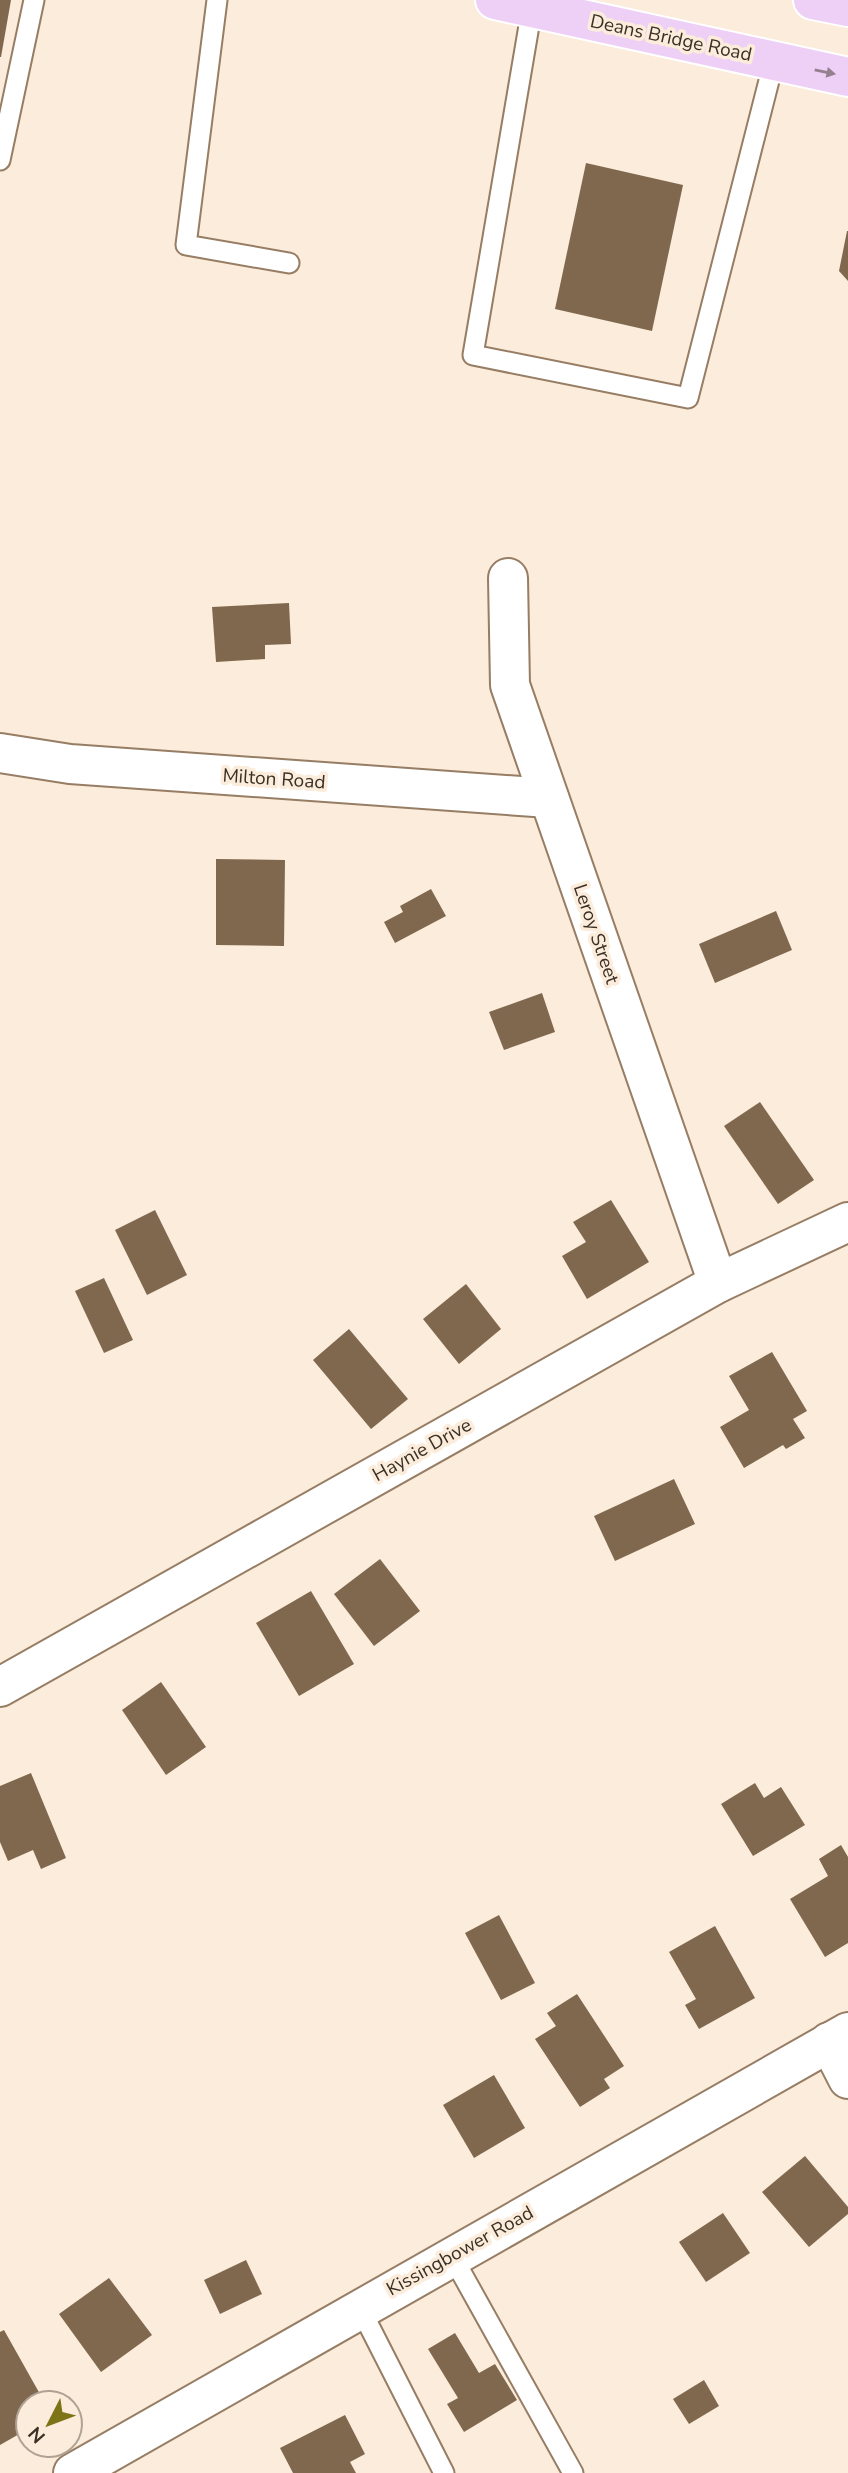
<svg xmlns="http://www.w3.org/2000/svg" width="848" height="2473" viewBox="0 0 848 2473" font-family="'Nunito Sans',sans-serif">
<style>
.building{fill:#80684f}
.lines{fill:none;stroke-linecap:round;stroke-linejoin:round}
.service-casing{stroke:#967d64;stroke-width:23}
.minor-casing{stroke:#967d64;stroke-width:42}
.tertiary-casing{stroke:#967d64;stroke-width:42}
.primary-casing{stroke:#fff;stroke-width:42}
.service{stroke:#fff;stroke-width:19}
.minor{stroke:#fff;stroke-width:38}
.tertiary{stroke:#fff;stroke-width:38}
.primary{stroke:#eed0f7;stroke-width:38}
.oneway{fill:#94808e}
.labels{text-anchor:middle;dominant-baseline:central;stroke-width:7;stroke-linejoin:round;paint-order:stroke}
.street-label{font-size:19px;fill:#3b3026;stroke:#fcecdb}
</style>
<rect width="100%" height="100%" fill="#fcecdb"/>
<g class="building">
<path d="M 0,0 L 11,0 L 1,57 L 0,57 Z"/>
<path d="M 586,163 L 683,185 L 652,331 L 555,309 Z"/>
<path d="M 847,231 L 848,231 L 848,281 L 839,271 Z"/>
<path d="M 289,603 L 291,644 L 265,645 L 265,659 L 216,662 L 212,607 Z"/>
<path d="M 216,859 L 285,860 L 284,946 L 216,945 Z"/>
<path d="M 431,889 L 446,916 L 395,943 L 384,922 L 403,912 L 400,906 Z"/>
<path d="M 776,911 L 792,950 L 715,983 L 699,944 Z"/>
<path d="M 542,993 L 555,1032 L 504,1050 L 489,1012 Z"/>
<path d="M 760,1102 L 814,1180 L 778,1204 L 724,1126 Z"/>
<path d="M 611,1200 L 649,1262 L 587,1299 L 562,1256 L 586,1242 L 573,1222 Z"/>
<path d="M 155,1210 L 187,1275 L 147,1295 L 115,1230 Z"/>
<path d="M 104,1278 L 133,1340 L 104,1353 L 75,1291 Z"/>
<path d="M 466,1284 L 501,1329 L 459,1364 L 423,1319 Z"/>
<path d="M 349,1329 L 408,1399 L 371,1429 L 313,1360 Z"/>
<path d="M 772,1352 L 807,1411 L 793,1419 L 805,1438 L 786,1449 L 783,1445 L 744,1468 L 720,1427 L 749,1410 L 729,1376 Z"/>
<path d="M 674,1479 L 695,1524 L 615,1561 L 594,1516 Z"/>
<path d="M 380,1559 L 420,1611 L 374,1646 L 334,1594 Z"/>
<path d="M 311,1591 L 354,1664 L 299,1696 L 256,1623 Z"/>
<path d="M 161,1682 L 206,1747 L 166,1775 L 122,1710 Z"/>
<path d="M 31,1773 L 66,1858 L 41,1869 L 33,1850 L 8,1861 L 0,1842 L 0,1786 Z"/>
<path d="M 755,1783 L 764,1798 L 781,1787 L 805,1825 L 753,1856 L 721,1804 Z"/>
<path d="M 841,1845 L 848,1857 L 848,1943 L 825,1957 L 790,1899 L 828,1876 L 819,1859 Z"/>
<path d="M 499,1915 L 535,1983 L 501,2000 L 465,1933 Z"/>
<path d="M 715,1926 L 755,1998 L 699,2029 L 685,2005 L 696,1999 L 669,1952 Z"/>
<path d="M 577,1994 L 624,2066 L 604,2079 L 610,2088 L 580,2107 L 535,2039 L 556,2026 L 547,2013 Z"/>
<path d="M 494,2075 L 525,2128 L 474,2158 L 443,2105 Z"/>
<path d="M 805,2156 L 848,2207 L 848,2214 L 809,2247 L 762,2192 Z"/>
<path d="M 723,2213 L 750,2253 L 706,2282 L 679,2242 Z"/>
<path d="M 246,2260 L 262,2294 L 220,2314 L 204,2280 Z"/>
<path d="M 109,2278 L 152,2335 L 101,2372 L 59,2314 Z"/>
<path d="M 4,2330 L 45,2403 L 28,2403 L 28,2429 L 0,2445 L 0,2332 Z"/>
<path d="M 455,2333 L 479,2373 L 495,2364 L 517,2400 L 464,2432 L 447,2404 L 458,2398 L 428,2349 Z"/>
<path d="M 704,2380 L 719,2406 L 689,2424 L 673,2399 Z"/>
<path d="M 345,2415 L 365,2454 L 350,2462 L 356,2473 L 293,2473 L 280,2448 Z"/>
</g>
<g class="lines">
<defs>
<g id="service">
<path d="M 217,0 L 186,245 L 289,263"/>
<path d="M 532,8 L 473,355 L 688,398 L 774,61"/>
<path d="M 0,160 L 34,0"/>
<path d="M 452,2256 L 573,2473"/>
<path d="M 360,2308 L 444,2473"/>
</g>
<g id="minor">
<path d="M 508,578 L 510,685 L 718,1283"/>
<path d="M 0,753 L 70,764 L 549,798"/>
<path d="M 0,1687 L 718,1283 L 848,1222"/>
<path d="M 829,2042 L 848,2079"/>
</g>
<path id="tertiary" d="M 73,2473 L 848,2032"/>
<g id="primary">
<path d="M 495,0 L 848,77"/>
<path d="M 813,0 L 848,7"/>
</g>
</defs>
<use href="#service" class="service-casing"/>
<use href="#minor" class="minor-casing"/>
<use href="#tertiary" class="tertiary-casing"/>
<use href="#primary" class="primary-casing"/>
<use href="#service" class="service"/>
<use href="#minor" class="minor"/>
<use href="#tertiary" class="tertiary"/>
<use href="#primary" class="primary"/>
</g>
<defs><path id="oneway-solid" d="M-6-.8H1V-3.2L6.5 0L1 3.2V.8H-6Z" transform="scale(1.75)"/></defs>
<use class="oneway" href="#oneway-solid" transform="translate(825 72) rotate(12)"/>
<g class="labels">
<g class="street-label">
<text transform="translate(671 38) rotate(12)">Deans Bridge Road</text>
<text transform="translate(274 779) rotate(4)">Milton Road</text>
<text transform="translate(596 934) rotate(71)">Leroy Street</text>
<text transform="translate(422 1450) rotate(-29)">Haynie Drive</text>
<text transform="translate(460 2251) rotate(-29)">Kissingbower Road</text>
</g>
</g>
<g transform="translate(49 2424) rotate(228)"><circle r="33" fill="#fcecdb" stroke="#afa193" stroke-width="2"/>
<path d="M0-5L12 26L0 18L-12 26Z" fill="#7c7417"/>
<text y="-10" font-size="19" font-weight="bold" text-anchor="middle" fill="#3b3026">N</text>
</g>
</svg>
